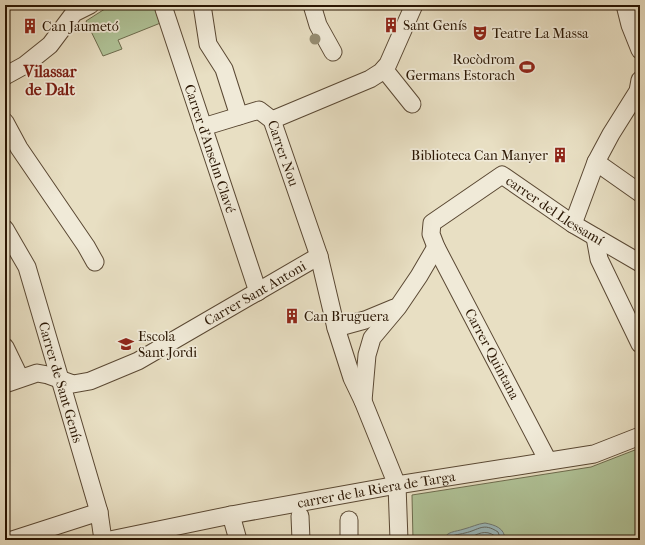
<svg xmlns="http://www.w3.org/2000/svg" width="645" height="545" viewBox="0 0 645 545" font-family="'IM FELL French Canon',serif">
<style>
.green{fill:#b0c398;stroke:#6d6c4e}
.water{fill:#9bbabe;stroke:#6e7873}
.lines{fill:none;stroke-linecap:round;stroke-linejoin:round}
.shore{stroke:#626860;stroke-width:1}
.minor-casing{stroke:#5a4833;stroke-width:19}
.minor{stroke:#f0ead8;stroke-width:17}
.tree{fill:#968d72}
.labels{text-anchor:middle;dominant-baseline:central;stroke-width:3.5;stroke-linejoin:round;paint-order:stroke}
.poi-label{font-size:14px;fill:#2a1603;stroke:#f0ead8;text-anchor:start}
.street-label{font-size:14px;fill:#2a1603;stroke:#f0ead8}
.quarter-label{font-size:16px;font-weight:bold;fill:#7a1f14;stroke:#f0ead8}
</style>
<rect width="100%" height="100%" fill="#e8dfc3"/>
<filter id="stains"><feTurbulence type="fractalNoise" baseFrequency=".005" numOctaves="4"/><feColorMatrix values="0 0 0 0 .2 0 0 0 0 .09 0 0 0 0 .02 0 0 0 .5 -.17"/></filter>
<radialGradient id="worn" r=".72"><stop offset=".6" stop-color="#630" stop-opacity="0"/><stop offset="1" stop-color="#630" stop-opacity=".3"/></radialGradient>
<g class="green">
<path d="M 111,5 L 158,5 L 163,22 L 118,40 L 122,49 L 103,56 L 86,21 Z"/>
<path d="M 640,448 L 640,540 L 413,540 L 412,495 L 591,467 Z"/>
</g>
<path class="water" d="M 485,523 C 495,525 505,528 505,540 L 443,540 C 447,531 455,532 464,529 C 472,527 477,524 485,523 Z"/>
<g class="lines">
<g class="shore">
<path d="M 447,540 C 452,534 458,535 465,533 C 479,530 483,522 498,532 L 501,540"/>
<path d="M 455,540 C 459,539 464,539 469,538 C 478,534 485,529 495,536 L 496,540"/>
</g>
<defs>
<g id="minor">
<path id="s1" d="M 164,5 L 164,9 L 258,292"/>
<path d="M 202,5 L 208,44 L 224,69 L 239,116"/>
<path d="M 312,5 L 318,25 L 333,52"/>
<path d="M 625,5 L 630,25 L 640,50"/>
<path d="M 384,69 L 412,104"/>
<path d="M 5,76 L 25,65 L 50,45 L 74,13 L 90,5"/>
<path d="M 272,120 L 370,79 L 381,72 L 388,64 L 414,5"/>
<path d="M 5,122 L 19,148 L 86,246 L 95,262"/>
<path id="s2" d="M 203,127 L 259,110 L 272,120 L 319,256 L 336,328 L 352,378 L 363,401 L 397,485 L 399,540"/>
<path d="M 596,162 L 640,193"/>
<path d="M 573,224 L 596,162 L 611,134 L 638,91 L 640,80"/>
<path id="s3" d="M 5,229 L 27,267 L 99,512 L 103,540"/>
<path d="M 595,237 L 599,259 L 640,344"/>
<path d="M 336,328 L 365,320 L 394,308"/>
<path d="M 5,347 L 20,378"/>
<path id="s4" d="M 5,384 L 37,373 L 48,375 L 73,384 L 90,381 L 138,361 L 319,256"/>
<path d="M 363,401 L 367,355 L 372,338 L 398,307 L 419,276 L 436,247"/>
<path id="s5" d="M 548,461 L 436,247 L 431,234 L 432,223 L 502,175 L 573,224 L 640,263"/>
<path d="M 231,515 L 238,540"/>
<path d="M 300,516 L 301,540"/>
<path d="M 349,520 L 349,540"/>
<path d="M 12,540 L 99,512"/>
<path id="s6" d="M 110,540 L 231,515 L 397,485 L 594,454 L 640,436"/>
</g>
</defs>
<use href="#minor" class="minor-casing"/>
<use href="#minor" class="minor"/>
</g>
<circle class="tree" cx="315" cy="39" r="5.5"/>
<defs>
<symbol id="building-bare" viewBox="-9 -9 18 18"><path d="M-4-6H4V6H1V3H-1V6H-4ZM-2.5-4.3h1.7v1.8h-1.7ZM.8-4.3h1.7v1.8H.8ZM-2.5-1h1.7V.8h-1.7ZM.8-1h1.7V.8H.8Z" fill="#8f2418" stroke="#f0ead8" stroke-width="2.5" paint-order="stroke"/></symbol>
<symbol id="theatre-bare" viewBox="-9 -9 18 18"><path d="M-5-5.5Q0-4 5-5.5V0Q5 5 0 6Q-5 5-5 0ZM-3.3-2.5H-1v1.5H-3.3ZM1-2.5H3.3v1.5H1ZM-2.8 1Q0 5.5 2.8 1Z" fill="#8f2418" stroke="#f0ead8" stroke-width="2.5" paint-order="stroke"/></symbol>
<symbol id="stadium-bare" viewBox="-9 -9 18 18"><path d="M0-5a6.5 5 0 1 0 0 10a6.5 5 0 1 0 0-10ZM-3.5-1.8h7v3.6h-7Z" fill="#8f2418" stroke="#f0ead8" stroke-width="2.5" paint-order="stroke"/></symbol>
<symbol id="school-bare" viewBox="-9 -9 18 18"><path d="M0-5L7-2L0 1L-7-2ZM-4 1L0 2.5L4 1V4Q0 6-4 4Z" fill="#8f2418" stroke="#f0ead8" stroke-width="2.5" paint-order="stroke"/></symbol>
</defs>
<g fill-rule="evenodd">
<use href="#building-bare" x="380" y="14" width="22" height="22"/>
<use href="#building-bare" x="19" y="15" width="22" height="22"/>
<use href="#theatre-bare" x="469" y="22" width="22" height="22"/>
<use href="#stadium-bare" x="516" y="56" width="22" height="22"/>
<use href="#building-bare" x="549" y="144" width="22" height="22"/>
<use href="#building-bare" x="281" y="305" width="22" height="22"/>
<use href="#school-bare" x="115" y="333" width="22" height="22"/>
</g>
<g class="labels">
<g class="poi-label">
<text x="403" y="25">Sant Genís</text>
<text x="42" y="26">Can Jaumetó</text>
<text x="492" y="33">Teatre La Massa</text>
<text x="515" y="59" text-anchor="end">Rocòdrom<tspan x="515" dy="16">Germans Estorach</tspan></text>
<text x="548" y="155" text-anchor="end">Biblioteca Can Manyer</text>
<text x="304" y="316">Can Bruguera</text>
<text x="138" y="336">Escola<tspan x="138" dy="16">Sant Jordi</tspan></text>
</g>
<g class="street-label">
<text stroke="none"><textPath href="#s1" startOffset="151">Carrer d'Anselm Clavé</textPath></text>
<text stroke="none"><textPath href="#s2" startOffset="110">Carrer Nou</textPath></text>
<text stroke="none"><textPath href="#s5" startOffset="415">carrer del Llessamí</textPath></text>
<text stroke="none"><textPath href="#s4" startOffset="276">Carrer Sant Antoni</textPath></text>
<text transform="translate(492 354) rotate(62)">Carrer Quintana</text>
<text stroke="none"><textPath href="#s3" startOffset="164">Carrer de Sant Genís</textPath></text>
<text stroke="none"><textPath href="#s6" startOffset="271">carrer de la Riera de Targa</textPath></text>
</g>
<g class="quarter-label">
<text x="50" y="71">Vilassar<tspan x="50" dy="18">de Dalt</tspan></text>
</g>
</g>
<rect width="645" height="545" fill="none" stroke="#e8dfc3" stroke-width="20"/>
<rect x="6" y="6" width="633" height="533" fill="none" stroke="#2a1603" stroke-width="2"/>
<rect x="10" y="10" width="625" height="525" fill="none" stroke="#2a1603"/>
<rect width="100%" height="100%" filter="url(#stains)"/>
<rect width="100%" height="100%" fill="url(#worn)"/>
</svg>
